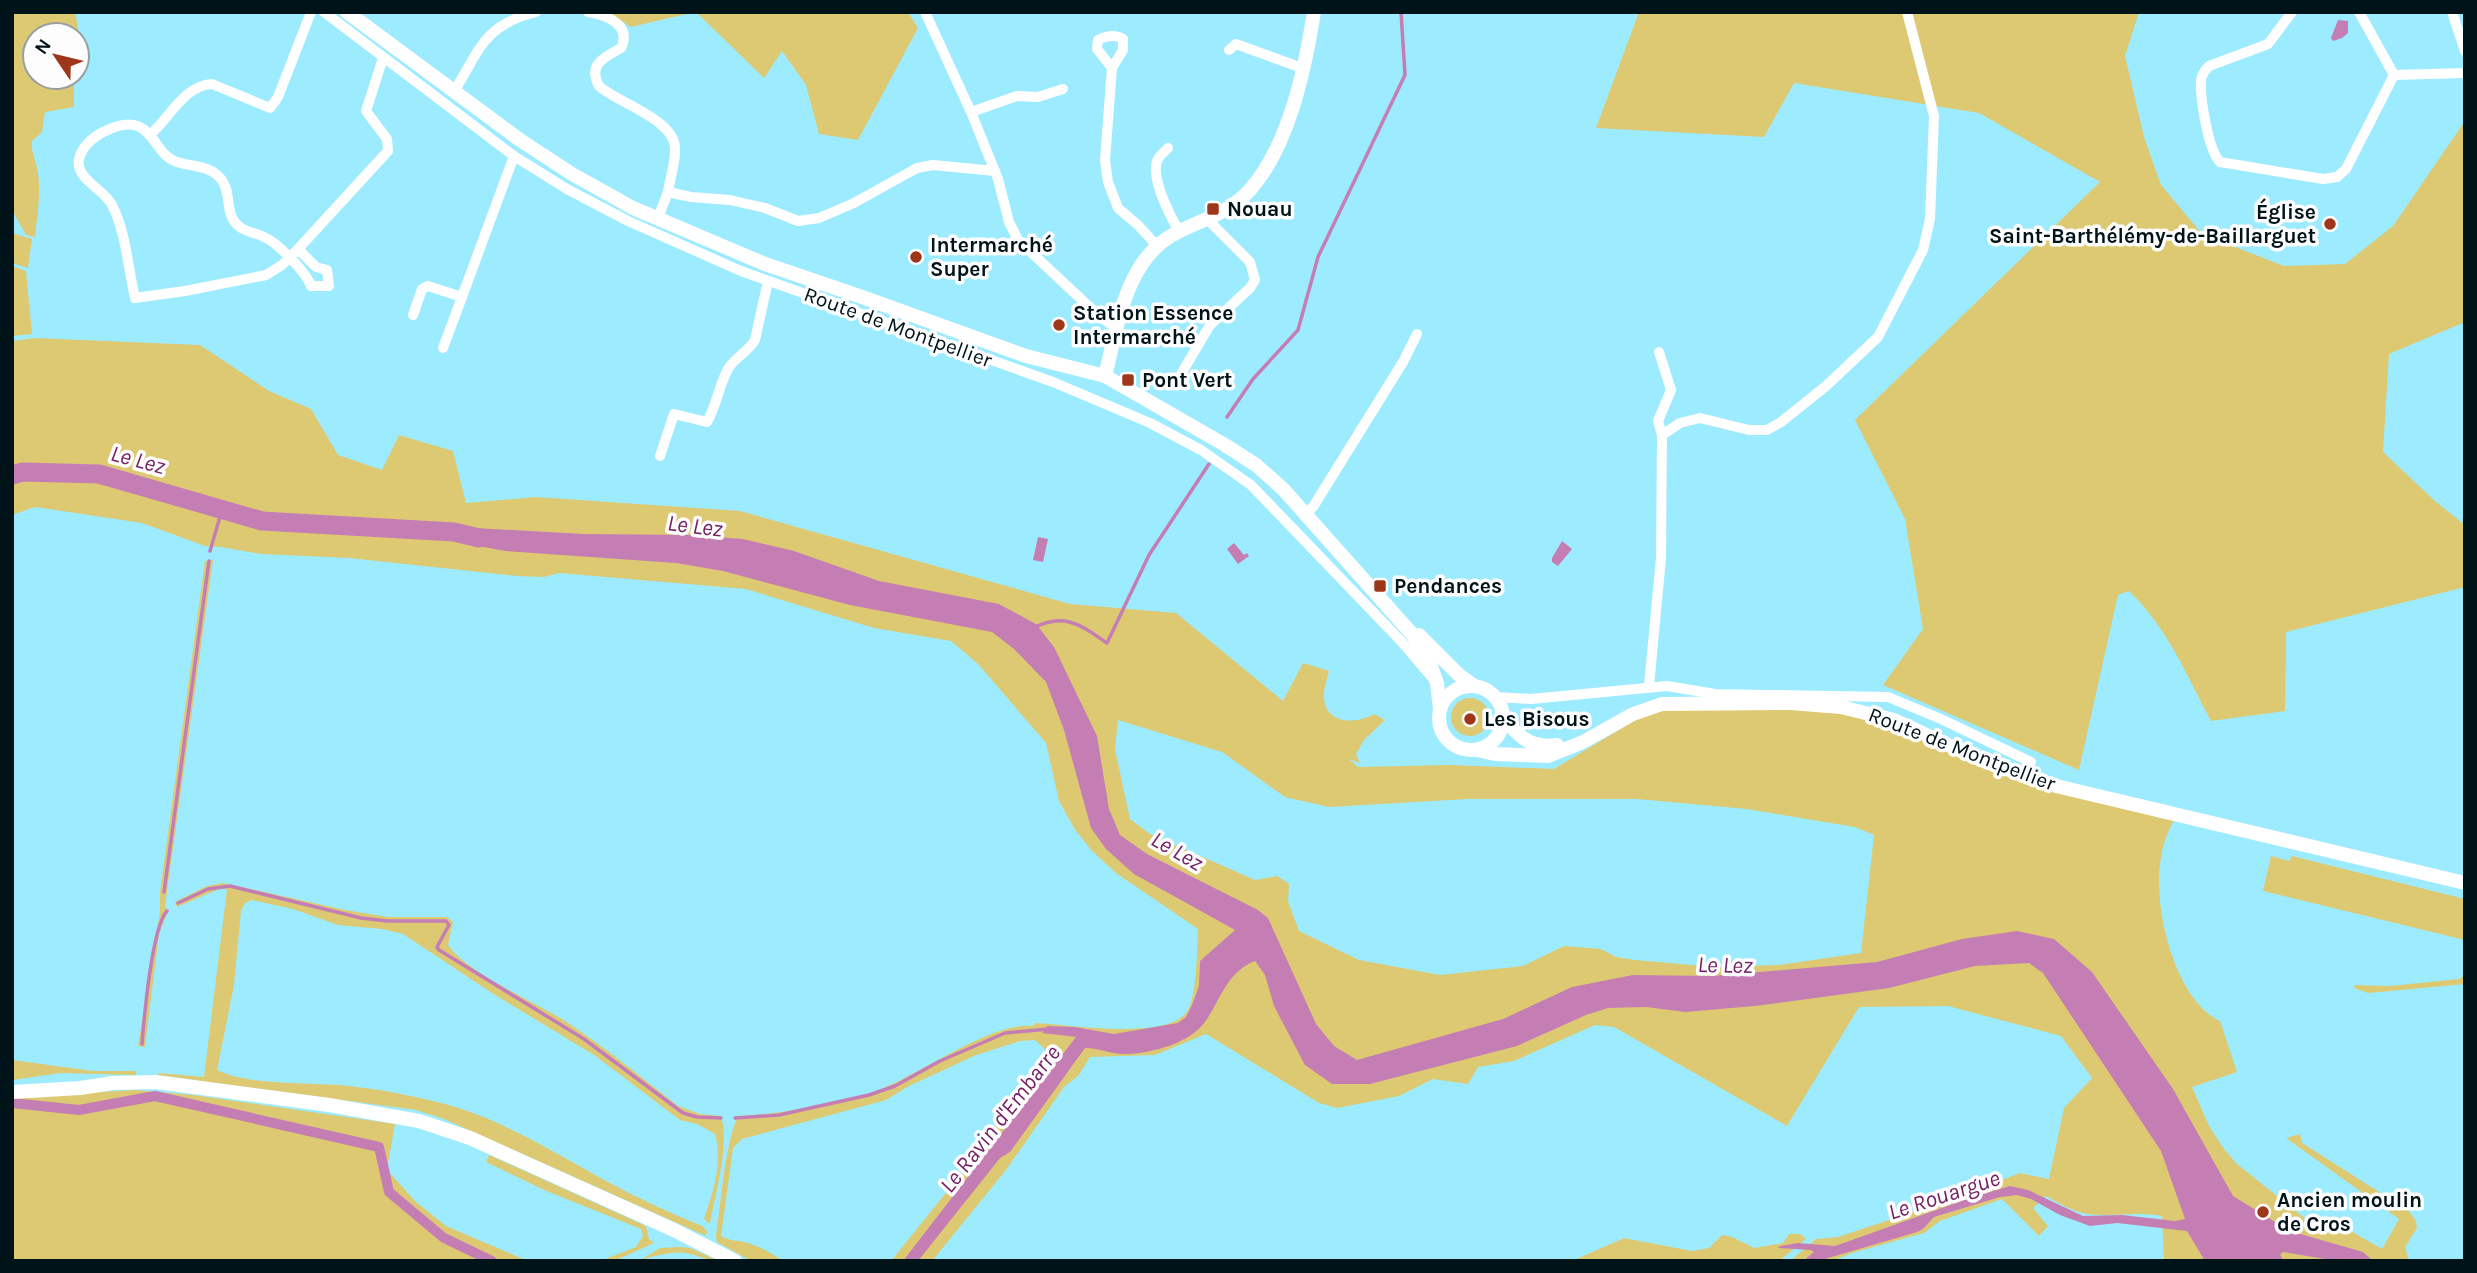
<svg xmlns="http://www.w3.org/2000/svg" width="2477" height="1273" viewBox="0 0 2477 1273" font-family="Karla,sans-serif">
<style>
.green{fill:#dec973;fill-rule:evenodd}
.water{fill:#c47eb4}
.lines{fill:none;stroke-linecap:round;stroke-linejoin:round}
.stream{stroke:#c47eb4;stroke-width:3.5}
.canal{stroke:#c47eb4;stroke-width:10}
.river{stroke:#c47eb4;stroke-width:19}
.street{stroke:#fff;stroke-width:10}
.secondary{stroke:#fff;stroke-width:14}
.poi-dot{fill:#9e361a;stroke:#fdfdfd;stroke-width:2.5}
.labels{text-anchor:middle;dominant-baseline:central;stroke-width:7;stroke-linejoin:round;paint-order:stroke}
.poi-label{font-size:21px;font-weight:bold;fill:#001318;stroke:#fdfdfd;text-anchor:start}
.street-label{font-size:21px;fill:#001318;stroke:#fdfdfd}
.water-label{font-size:23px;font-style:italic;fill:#752166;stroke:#fdfdfd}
</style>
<rect width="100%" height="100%" fill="#9debff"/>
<g class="green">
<path d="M 12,12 L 75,12 L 79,33 L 77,36 L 35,35 L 35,77 L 74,77 L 74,107 L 45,112 L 42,132 L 32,141 C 31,154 35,156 37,168 C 42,190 37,215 35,237 L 26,235 L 12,210 Z"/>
<path d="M 608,12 L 695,12 L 631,27 Z"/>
<path d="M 696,12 L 908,12 L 918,28 L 858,140 L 819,134 L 806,85 L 782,51 L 764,78 Z"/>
<path d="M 1639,12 L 2139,12 L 2125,56 L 2144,137 L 2161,185 L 2202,234 L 2284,266 L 2345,264 L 2393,226 L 2465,121 L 2465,322 L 2389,354 L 2383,452 L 2436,502 L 2465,525 L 2465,587 L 2286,632 L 2285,711 L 2211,721 C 2187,676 2167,627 2129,591 L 2118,595 L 2079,770 L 1883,685 L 1923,629 L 1905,519 L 1855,420 L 2100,182 L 1979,113 L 1794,83 L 1764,137 L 1596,128 Z"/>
<path d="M 12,233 L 32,239 L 28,268 L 12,263 Z"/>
<path d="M 12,266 L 26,271 L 32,334 L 12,336 Z"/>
<path d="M 35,338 L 200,345 L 269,391 L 311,409 L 338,455 L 382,470 L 399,435 L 453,451 L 466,503 L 536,497 L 740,511 L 1070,604 L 1176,613 L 1283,701 L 1303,663 L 1329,671 C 1327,680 1323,690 1324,699 C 1327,725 1357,724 1374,714 L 1385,720 L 1364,740 L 1356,754 L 1360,763 L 1349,759 L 1358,767 L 1450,765 L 1554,769 L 1662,704 L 1790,703 L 1882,715 L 1981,760 L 2178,814 C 2167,830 2162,846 2160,865 C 2154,910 2175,1000 2220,1021 L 2237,1072 L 2192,1087 L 2209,1126 L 2224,1149 L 2237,1164 L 2312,1224 L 2335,1222 L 2382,1249 L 2399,1219 L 2286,1138 L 2300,1134 L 2302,1143 L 2409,1211 L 2416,1221 L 2417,1228 L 2405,1247 L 2409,1261 L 2164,1261 L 2162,1216 C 2137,1211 2113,1217 2088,1214 C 2073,1212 2059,1203 2046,1196 L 2033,1208 L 2048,1226 L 2039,1236 L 2002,1199 L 1940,1221 L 1924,1233 L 1852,1253 L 1832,1261 L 1790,1261 L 1816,1239 L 1838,1237 L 1958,1197 L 2020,1173 L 2049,1179 L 2064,1108 L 2092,1078 L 2061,1036 L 1948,1006 L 1859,1007 L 1787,1126 L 1614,1027 L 1595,1025 L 1514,1061 L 1478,1067 L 1468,1084 L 1433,1079 L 1399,1096 L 1337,1108 L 1319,1103 L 1206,1034 L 1155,1055 L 1090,1057 L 1078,1076 L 1064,1087 L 1006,1170 L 932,1261 L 891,1261 L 957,1179 L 1047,1051 L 1035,1040 L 1020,1041 L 976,1055 L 909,1086 L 886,1100 L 742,1139 L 733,1148 L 721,1236 C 729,1241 735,1240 744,1242 C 759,1246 771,1252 783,1261 L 751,1261 L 717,1242 L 716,1237 C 720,1211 726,1134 739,1116 C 778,1114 844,1104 881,1089 C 922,1073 991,1022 1033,1026 L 1035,1023 C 1066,1024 1170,1042 1188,1010 C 1197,994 1197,949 1198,929 L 1116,873 L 1091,850 L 1074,828 L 1059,801 L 1046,743 L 978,664 L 951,641 L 874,628 L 746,589 L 559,573 L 544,577 L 517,576 L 349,558 L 261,554 L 221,547 L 205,546 L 142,523 L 35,507 L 12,515 L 12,341 ZM 1118,720 L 1222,752 L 1285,797 L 1329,807 L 1467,799 L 1637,799 L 1747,809 L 1855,827 L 1874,835 L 1861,953 L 1779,965 L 1714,967 L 1635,960 L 1616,957 L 1601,949 L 1564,946 L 1523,966 L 1440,975 L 1359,960 L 1299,931 L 1288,901 L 1289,884 L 1277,876 L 1255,880 L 1150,834 L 1130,819 L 1115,749 Z"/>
<path d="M 213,560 L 165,906 L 168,911 L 159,934 L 145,1047 L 138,1046 L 160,912 L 160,892 L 205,561 Z"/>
<circle cx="1470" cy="717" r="19"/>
<path d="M 2271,856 L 2289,861 L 2292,856 L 2465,899 L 2465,940 L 2263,891 Z"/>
<path d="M 223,883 L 345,910 L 388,917 L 447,917 L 453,922 L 448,945 C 467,973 535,1002 565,1021 C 605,1047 641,1077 678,1106 L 700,1114 L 721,1116 C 730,1146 715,1193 710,1224 L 704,1219 C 713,1192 723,1162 715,1134 L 697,1124 L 680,1120 L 594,1055 L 492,993 L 403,934 L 382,929 L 338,925 L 293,909 L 252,900 L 245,903 L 241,911 L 234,985 L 217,1070 C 248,1086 312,1082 348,1086 C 378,1089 409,1095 437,1102 C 507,1119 566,1161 629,1193 C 653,1205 677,1216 702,1226 L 707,1231 L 706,1236 L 444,1119 L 416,1110 L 157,1075 L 159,1073 L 204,1077 L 227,889 L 219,889 L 177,907 L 175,902 L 207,886 Z"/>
<path d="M 2465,975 L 2465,984 L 2368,993 L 2354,988 L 2355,985 L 2390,986 L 2459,979 Z"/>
<path d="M 12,1060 L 93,1071 L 136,1071 L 136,1075 L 61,1073 L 12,1080 Z"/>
<path d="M 135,1090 L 193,1095 L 395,1124 L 387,1170 L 416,1202 L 446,1226 L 528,1261 L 12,1261 L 12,1097 Z"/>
<path d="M 489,1155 L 646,1226 L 649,1239 L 654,1243 L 614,1261 L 600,1261 L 636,1247 L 643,1236 L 641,1229 L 544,1190 L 486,1162 Z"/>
<path d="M 1789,1234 L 1800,1234 L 1806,1239 L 1779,1261 L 1572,1261 L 1624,1238 L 1692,1251 L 1709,1248 L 1722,1235 L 1732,1237 L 1754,1248 L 1783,1243 Z"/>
<path d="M 679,1247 L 690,1248 L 719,1261 C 707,1261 698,1255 686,1253 C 671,1251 655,1256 641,1260 L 660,1248 Z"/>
</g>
<g class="water">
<path d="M 2338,20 L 2348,21 L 2348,33 L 2342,38 L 2333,41 L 2331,38 Z"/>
<path d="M 456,527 L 583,534 L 691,535 L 743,539 L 794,551 L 879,581 L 999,604 L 1036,624 L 1054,647 L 1097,736 L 1109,809 L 1120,835 L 1147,854 L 1258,910 L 1268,918 L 1316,1024 L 1334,1046 L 1357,1060 L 1503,1019 L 1572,987 L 1633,975 L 1712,976 L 1877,962 L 1962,939 L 2017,931 L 2054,939 L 2092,972 L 2173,1089 L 2233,1196 L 2290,1231 L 2363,1252 L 2373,1261 L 2337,1261 L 2283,1252 L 2280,1255 L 2284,1261 L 2205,1261 L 2187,1231 L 2117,1223 L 2090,1226 L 2060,1215 L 2031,1199 L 2017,1195 L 2000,1197 L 1934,1217 L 1923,1229 L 1917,1232 L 1818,1261 L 1803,1261 L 1814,1252 L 1811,1250 L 1778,1248 L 1780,1246 L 1798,1243 L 1835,1246 L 1970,1198 L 2010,1186 L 2028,1190 L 2083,1216 L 2122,1215 L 2175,1221 L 2185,1219 L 2161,1151 L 2043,973 L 2029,963 L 1975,966 L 1889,988 L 1755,1006 L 1685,1012 L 1646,1007 L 1608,1008 L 1586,1015 L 1517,1046 L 1370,1084 L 1332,1084 L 1305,1065 L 1274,1006 L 1265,975 L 1255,961 C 1227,972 1221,999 1205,1022 C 1190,1043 1152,1053 1128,1054 C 1113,1055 1100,1048 1085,1048 L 1010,1152 L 1000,1158 L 918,1261 L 903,1261 L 1076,1037 L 1042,1033 L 1047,1026 L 1075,1027 L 1114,1034 L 1178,1023 L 1186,1017 L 1192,1005 L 1199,986 L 1200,961 L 1235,930 L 1134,874 L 1106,849 L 1091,828 L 1064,730 L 1046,682 L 1014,649 L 992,632 L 850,605 L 723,571 L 676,563 L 505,551 L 452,541 Z"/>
<path d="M 1038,537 L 1048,539 L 1043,562 L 1033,560 Z"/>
<path d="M 1562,541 L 1572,549 L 1558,566 L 1552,562 L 1552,558 Z"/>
<path d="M 1234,543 L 1244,555 L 1247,553 L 1249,556 L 1238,564 L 1227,549 Z"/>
</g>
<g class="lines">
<g class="stream">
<path d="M 1227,417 L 1253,379 L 1298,330 L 1318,257 L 1405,75 L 1401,12"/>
<path d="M 210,551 L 222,510"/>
<path d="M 1033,628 C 1066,612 1080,625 1107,643 L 1149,555 L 1209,464"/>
<path d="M 164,892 L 209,561"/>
<path d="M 178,903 L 208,889 L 230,886 L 361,918 L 387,921 L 446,921 L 449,925 L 437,947 L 439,950 L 584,1039 L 683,1113 L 697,1117 L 721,1118"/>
<path d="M 142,1044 C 144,1019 152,926 167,911"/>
<path d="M 735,1118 L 779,1115 L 869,1095 L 895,1086 L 940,1061 L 1005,1033 L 1049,1029"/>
</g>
<path class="canal" d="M 12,1103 L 79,1110 L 155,1096 L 379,1147 L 389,1192 L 444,1238 L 492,1261"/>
<path class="river" d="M 12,475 L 23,472 L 99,474 L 262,521 L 454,532 L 479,538"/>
<g class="street">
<path d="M 324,12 L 514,156 L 567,189 L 628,221 L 741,271 L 1053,382 L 1150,423 L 1201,450 L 1251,485 L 1401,641 L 1435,681"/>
<path d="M 588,12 C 607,15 632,25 621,48 C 605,57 587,64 599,86 C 618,103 673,119 675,147 C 676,162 670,178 668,192"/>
<path d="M 925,12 L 971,112 L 998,179 L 1009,222 L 1018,240 L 1098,315 L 1117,329"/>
<path d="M 2292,12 L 2268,44 L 2209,66 C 2205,70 2202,74 2201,80 C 2200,98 2208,150 2220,162 L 2323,179 L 2337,177 L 2346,169 L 2394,75 L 2359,12"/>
<path d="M 2452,12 L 2465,51"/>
<path d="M 1229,50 L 1236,44 L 1302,68"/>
<path d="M 1112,68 L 1097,49 L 1098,40 C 1106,36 1115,34 1123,39 L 1123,50 L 1112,68 L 1105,160 L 1108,182 L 1118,208 L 1139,226 L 1157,246"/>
<path d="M 2394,75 L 2465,73"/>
<path d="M 455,90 C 480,49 484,25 536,12"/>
<path d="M 971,112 L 1017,96 L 1038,97 L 1063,89"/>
<path d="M 151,134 C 169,118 185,85 212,84 L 270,108 L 278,97 L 311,12"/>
<path d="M 1168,148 C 1164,152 1159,156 1157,161 C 1151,179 1170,216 1179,231"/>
<path d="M 658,218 L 668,192 L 691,197 L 730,200 L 765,208 L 798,221 L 819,218 L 854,203 L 917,168 L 933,165 L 995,171"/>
<path d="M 298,249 L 316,267 L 327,270 L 329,286 L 311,286 C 306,272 278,243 264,237 C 257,233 246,232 240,227 C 223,215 233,193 221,179 C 210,165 192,167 177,162 C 150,154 154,106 103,132 C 92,138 82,147 79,159 C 75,179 104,189 112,205 C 126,232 128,268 135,298 L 185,291 L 266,275 L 282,265 L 298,249 L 388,151 L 387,139 L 366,111 L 383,58"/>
<path d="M 413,315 L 422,289 L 428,286 L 462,297 L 514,156"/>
<path d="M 443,348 L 462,297"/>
<path d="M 1659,352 L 1671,390 L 1658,421 L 1662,435"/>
<path d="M 1177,381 L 1210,325 L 1250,288 L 1255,280 L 1250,262 L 1207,219"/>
<path d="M 660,456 L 674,414 L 707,422 C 717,405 719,385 728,369 C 735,357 748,352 755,340 L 768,281"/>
<path d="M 1305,514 L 1313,507 L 1403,362 L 1417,334"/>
<path d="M 1649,686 L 1661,558 L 1662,435 L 1680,423 L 1700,418 L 1749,430 L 1767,430 L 1781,422 L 1826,386 L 1878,337 L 1923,250 L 1930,219 L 1934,116 L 1907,12"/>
<path d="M 1495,697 L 1531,699 L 1667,686 L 1715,694 L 1888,697 L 1941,719 L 2031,762"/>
</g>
<g class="secondary">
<path d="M 347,12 L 520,140 L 572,174 L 633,208 L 765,264 L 862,297 L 1026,356 L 1105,376 L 1225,445 L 1256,465 L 1283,489 L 1412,634 L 1431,666 L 1437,683 L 1440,709"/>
<path d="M 1105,376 C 1118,326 1125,259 1176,233 C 1201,220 1229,213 1249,191 C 1289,147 1305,69 1314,12"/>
<path d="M 1419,635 L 1459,675 L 1474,686"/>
<circle cx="1471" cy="718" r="32"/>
<path d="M 1502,716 C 1518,736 1530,749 1557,745"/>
<path d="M 1477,750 L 1495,754 L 1548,756 L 1583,742 L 1633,714 L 1662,704 L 1790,703 L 1841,707 L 1894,720 L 1981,760 L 2052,785 L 2465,883"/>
<path d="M 12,1092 L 80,1088 L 113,1083 L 156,1082 L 329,1105 L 419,1121 L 470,1138 L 674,1230 L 735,1261"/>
</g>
</g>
<g class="poi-dot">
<rect x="1206" y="202" width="14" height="14" rx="3.5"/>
<circle cx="2330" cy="224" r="7"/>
<circle cx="916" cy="257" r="7"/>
<circle cx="1059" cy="325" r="7"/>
<rect x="1121" y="373" width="14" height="14" rx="3.5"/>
<rect x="1373" y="579" width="14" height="14" rx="3.5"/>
<circle cx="1470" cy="719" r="7"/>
<circle cx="2263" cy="1212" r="7"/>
</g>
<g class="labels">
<g class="poi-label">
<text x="1227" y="209">Nouau</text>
<text x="2316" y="212" text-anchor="end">Église<tspan x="2316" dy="24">Saint-Barthélémy-de-Baillarguet</tspan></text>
<text x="930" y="245">Intermarché<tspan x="930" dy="24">Super</tspan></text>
<text x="1073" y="313">Station Essence<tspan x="1073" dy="24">Intermarché</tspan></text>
<text x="1142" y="380">Pont Vert</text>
<text x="1394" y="586">Pendances</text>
<text x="1484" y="719">Les Bisous</text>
<text x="2277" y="1200">Ancien moulin<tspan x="2277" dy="24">de Cros</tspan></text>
</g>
<g class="street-label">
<text transform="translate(898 327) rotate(20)">Route de Montpellier</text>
<text transform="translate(1962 749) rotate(21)">Route de Montpellier</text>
</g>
<g class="water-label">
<text transform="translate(138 460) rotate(15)">Le Lez</text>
<text transform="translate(695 526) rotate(7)">Le Lez</text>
<text transform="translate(1177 851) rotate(30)">Le Lez</text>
<text transform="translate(1725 965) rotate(1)">Le Lez</text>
<text transform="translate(1000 1119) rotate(-52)">Le Ravin d'Embarre</text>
<text transform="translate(1944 1195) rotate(-18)">Le Rouargue</text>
</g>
</g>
<rect width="2477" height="1273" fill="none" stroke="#001318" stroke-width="28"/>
<g transform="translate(56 56) rotate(305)"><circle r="33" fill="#fdfdfd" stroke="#989fa1" stroke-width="2"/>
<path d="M0-5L12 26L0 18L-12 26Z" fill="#9e361a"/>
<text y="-10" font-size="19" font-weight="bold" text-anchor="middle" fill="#001318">N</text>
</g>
</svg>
